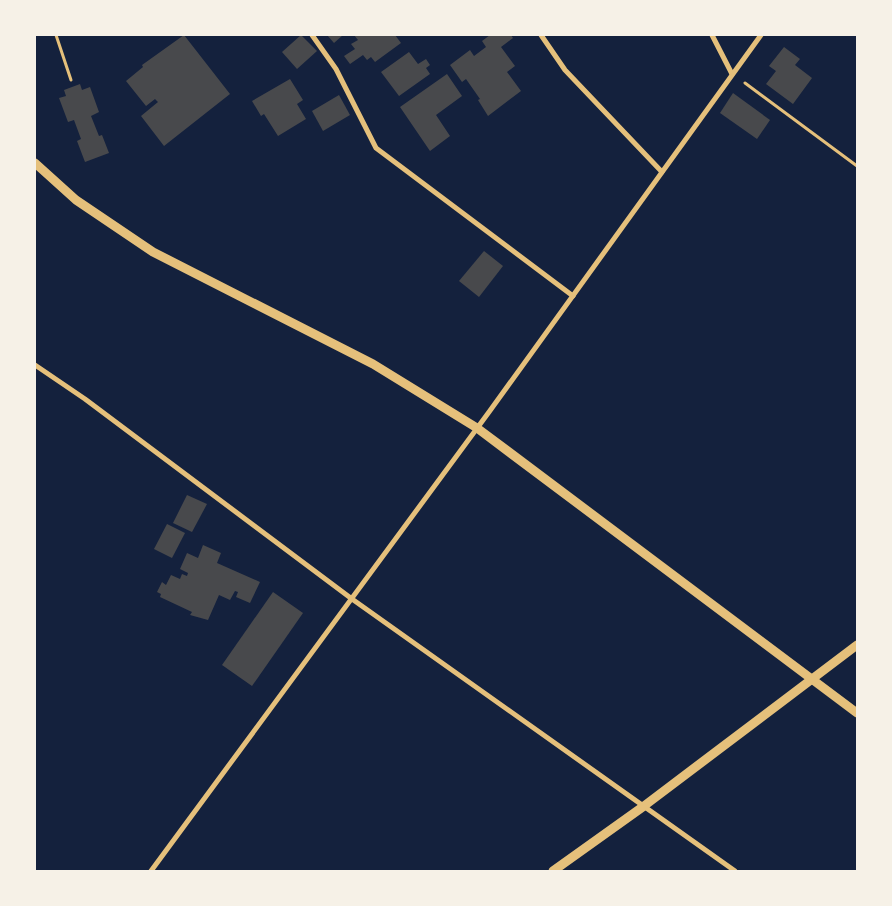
<svg xmlns="http://www.w3.org/2000/svg" width="892" height="906" viewBox="0 0 892 906" font-family="'Public Sans',sans-serif">
<style>
.building{fill:#48494c}
.lines{fill:none;stroke-linecap:round;stroke-linejoin:round}
.path{stroke:#e5c07b;stroke-width:3}
.minor{stroke:#e5c07b;stroke-width:5}
.tertiary{stroke:#e5c07b;stroke-width:9}
</style>
<rect width="100%" height="100%" fill="#14213d"/>
<g class="building">
<path d="M 184,35 L 230,94 L 164,146 L 141,116 L 158,102 L 155,99 L 146,106 L 126,81 L 143,67 L 142,65 Z"/>
<path d="M 301,35 L 317,51 L 297,69 L 282,52 Z"/>
<path d="M 327,35 L 343,35 L 334,43 Z"/>
<path d="M 354,35 L 395,35 L 401,43 L 375,62 L 371,57 L 367,60 L 363,55 L 350,64 L 344,56 L 355,49 L 351,44 L 358,40 Z"/>
<path d="M 490,35 L 511,35 L 513,38 L 501,47 L 515,66 L 507,72 L 521,91 L 488,116 L 478,100 L 480,99 L 466,79 L 462,82 L 450,65 L 470,50 L 474,56 L 486,47 L 482,41 Z"/>
<path d="M 784,47 L 800,59 L 795,65 L 812,78 L 793,104 L 766,84 L 776,71 L 769,66 Z"/>
<path d="M 409,52 L 418,64 L 426,59 L 430,65 L 426,68 L 430,74 L 399,96 L 381,72 Z"/>
<path d="M 447,74 L 462,96 L 436,115 L 450,136 L 430,151 L 400,107 Z"/>
<path d="M 290,79 L 303,100 L 297,104 L 306,119 L 278,136 L 264,114 L 261,116 L 252,101 Z"/>
<path d="M 80,84 L 82,90 L 90,87 L 99,112 L 91,116 L 99,136 L 102,135 L 109,153 L 85,162 L 77,141 L 81,139 L 74,120 L 68,122 L 59,98 L 66,96 L 64,90 Z"/>
<path d="M 733,93 L 770,120 L 757,139 L 720,113 Z"/>
<path d="M 339,95 L 350,115 L 323,131 L 312,111 Z"/>
<path d="M 484,251 L 503,266 L 479,297 L 459,281 Z"/>
<path d="M 187,495 L 207,504 L 192,532 L 173,523 Z"/>
<path d="M 167,524 L 185,533 L 172,558 L 154,549 Z"/>
<path d="M 203,545 L 221,553 L 217,563 L 260,582 L 250,603 L 236,597 L 238,592 L 235,591 L 230,600 L 219,595 L 208,620 L 190,615 L 192,612 L 160,597 L 161,594 L 157,592 L 162,582 L 166,585 L 171,575 L 180,579 L 182,574 L 187,576 L 188,573 L 180,569 L 187,553 L 198,558 Z"/>
<path d="M 273,592 L 303,613 L 252,686 L 222,665 Z"/>
</g>
<g class="lines">
<g class="path">
<path d="M 56,35 L 71,80"/>
<path d="M 745,83 L 857,166"/>
</g>
<g class="minor">
<path d="M 312,35 L 336,69 L 376,148 L 573,296"/>
<path d="M 541,35 L 565,70 L 662,172"/>
<path d="M 712,35 L 732,74"/>
<path d="M 35,365 L 85,399 L 352,599 L 735,871"/>
<path d="M 151,871 L 489,412 L 761,35"/>
</g>
<g class="tertiary">
<path d="M 35,163 L 76,200 L 153,252 L 373,364 L 477,428 L 857,713"/>
<path d="M 553,871 L 644,806 L 857,645"/>
</g>
</g>
<rect width="892" height="906" fill="none" stroke="#f6f1e7" stroke-width="72"/>
</svg>
